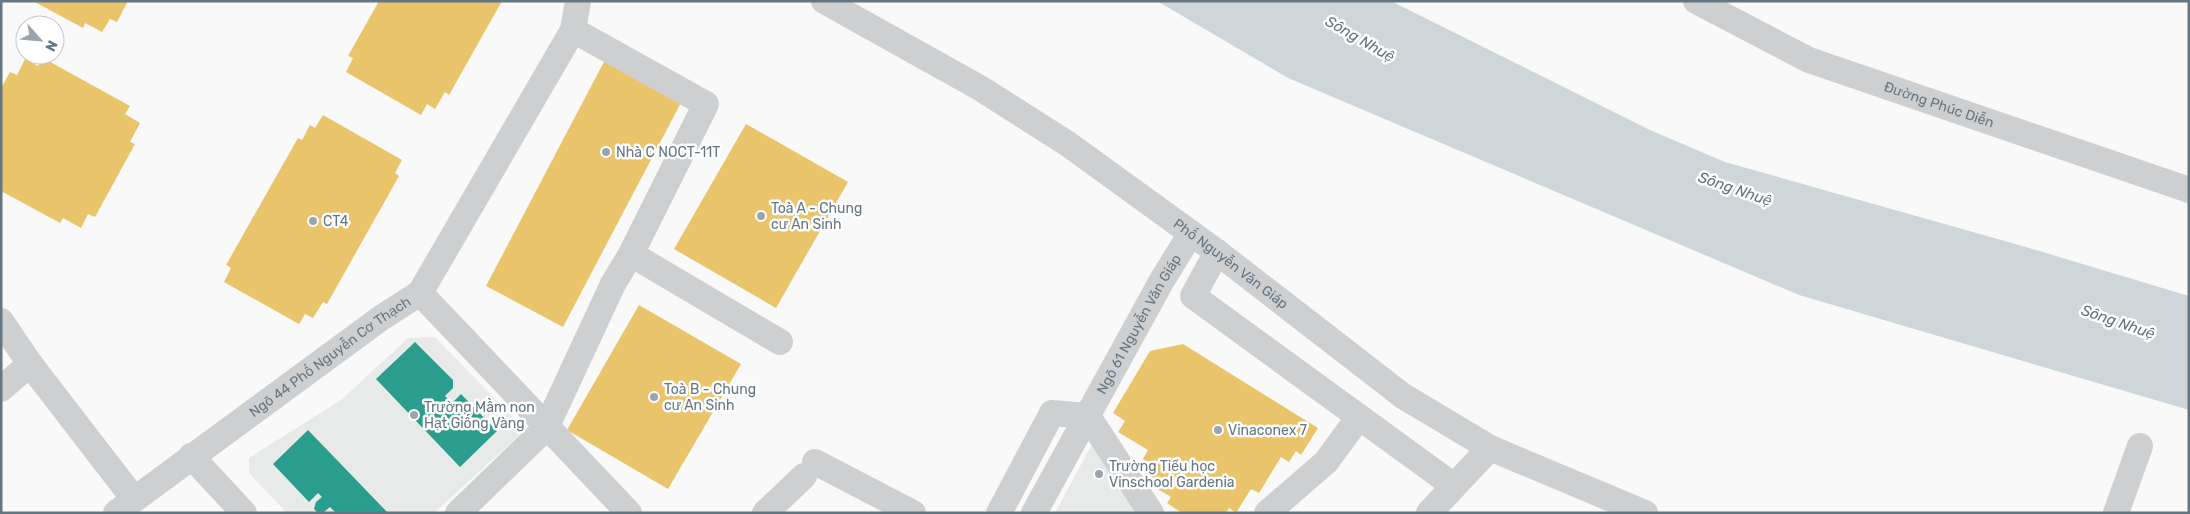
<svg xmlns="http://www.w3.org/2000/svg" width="2190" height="514" viewBox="0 0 2190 514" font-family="Rubik,sans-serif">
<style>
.built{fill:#e8e9e9}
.water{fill:#ced6d9}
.homes{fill:#e9c46a}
.schools{fill:#2a9d8f}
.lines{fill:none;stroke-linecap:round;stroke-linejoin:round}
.minor{stroke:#cecfd0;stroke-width:26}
.poi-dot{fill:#99a4ac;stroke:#fff;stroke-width:2}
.labels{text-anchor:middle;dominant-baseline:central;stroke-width:5;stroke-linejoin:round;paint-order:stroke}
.street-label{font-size:14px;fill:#657683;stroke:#fff}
.poi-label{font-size:14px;fill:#657683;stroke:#fff;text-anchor:start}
.water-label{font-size:15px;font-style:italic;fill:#60757c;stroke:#fff}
</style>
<rect width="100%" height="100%" fill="#f9f9f9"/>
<g class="built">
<path d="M 435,337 L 525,430 L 434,513 L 287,513 L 249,473 L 249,458 L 341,400 L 408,338 Z"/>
<path d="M 1097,435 L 1148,513 L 1055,513 Z"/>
</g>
<path class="water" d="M 1157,1 L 1391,1 L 1650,130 L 1725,162 L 2026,247 L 2189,296 L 2189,410 L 1799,295 L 1288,78 Z"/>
<g class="homes">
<path d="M 33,1 L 128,1 L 117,22 L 110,19 L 102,32 L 85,23 L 83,28 Z"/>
<path d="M 379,1 L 502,1 L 449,95 L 445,92 L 435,109 L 427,104 L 421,115 L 346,72 L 353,58 L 348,56 Z"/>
<path d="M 607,56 L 684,97 L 563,327 L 486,286 Z"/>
<path d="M 43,58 L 130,106 L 125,114 L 140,123 L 130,142 L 135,144 L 95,217 L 88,214 L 81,228 L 63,218 L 60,223 L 1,191 L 1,88 L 10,72 L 17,75 L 25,59 L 38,66 Z"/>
<path d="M 323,115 L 402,160 L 395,173 L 399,176 L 327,304 L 323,302 L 313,318 L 305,314 L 299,324 L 224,282 L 231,268 L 226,265 L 298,138 L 302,140 L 310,125 L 315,128 Z"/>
<path d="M 746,124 L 848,182 L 776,308 L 674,249 Z"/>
<path d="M 639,305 L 741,364 L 668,489 L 567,430 Z"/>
<path d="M 1183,344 L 1318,428 L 1301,455 L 1296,451 L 1289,462 L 1281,457 L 1259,493 L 1251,489 L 1236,513 L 1229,508 L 1226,513 L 1182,513 L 1167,503 L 1171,497 L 1148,483 L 1157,468 L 1143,459 L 1148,450 L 1118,432 L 1125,421 L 1113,413 L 1150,351 Z"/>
</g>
<g class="schools">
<path d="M 415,342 L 453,380 L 453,388 L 445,396 L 452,403 L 461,394 L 497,431 L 460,467 L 376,379 Z"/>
<path d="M 308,430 L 388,513 L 336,513 L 330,507 L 324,512 L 318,513 L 314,509 L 316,502 L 322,497 L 318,493 L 309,502 L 273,464 Z"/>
</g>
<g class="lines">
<g class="minor">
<path id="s1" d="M 824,1 L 980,88 L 1068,144 L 1217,252 L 1403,396 L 1490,448 L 1645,513"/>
<path id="s2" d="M 1696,1 L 1809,60 L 2189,190"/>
<path d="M 1217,252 L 1193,296 L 1454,486"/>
<path d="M 631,254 L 780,342"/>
<path d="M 420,293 L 629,513"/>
<path d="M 1,321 L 30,364"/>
<path d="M 1,389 L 30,364 L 134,499"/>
<path d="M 1088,416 L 1151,513"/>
<path d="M 191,456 L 244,513"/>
<path d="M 815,462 L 913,513"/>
<path id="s3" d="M 116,513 L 381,318 L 420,293 L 573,30 L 578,1"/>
<path d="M 458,513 L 546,428 L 613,284 L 631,254 L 706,104 L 573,30"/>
<path d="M 765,513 L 804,476"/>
<path d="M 999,513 L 1052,413 L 1088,416"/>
<path id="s4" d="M 1034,513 L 1161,282 L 1191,233"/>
<path d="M 1267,513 L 1326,462 L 1359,417"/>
<path d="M 1429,513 L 1490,448"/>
<path d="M 2116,513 L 2140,446"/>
</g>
</g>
<g class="poi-dot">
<circle cx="606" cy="152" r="5"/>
<circle cx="761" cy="216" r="5"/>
<circle cx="313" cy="221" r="5"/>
<circle cx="654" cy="397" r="5"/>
<circle cx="414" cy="415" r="5"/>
<circle cx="1218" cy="430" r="5"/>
<circle cx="1099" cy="474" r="5"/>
</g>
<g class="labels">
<g class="street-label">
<text stroke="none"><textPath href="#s2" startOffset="265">Đường Phúc Diễn</textPath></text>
<text stroke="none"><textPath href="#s1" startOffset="485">Phố Nguyễn Văn Giáp</textPath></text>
<text stroke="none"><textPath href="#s4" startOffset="216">Ngõ 61 Nguyễn Văn Giáp</textPath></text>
<text stroke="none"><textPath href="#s3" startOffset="265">Ngõ 44 Phố Nguyễn Cơ Thạch</textPath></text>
</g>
<g class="poi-label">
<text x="616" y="152">Nhà C NOCT-11T</text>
<text x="771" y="208">Toà A - Chung<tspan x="771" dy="16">cư An Sinh</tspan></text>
<text x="323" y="221">CT4</text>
<text x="664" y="389">Toà B - Chung<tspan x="664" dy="16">cư An Sinh</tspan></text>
<text x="424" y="407">Trường Mầm non<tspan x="424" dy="16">Hạt Giống Vàng</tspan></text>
<text x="1228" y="430">Vinaconex 7</text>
<text x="1109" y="466">Trường Tiểu học<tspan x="1109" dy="16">Vinschool Gardenia</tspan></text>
</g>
<g class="water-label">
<text transform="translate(1360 39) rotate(30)">Sông Nhuệ</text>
<text transform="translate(1735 189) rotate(19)">Sông Nhuệ</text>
<text transform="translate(2118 322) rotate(19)">Sông Nhuệ</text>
</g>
</g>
<rect width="2190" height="514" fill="none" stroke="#657683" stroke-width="5"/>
<g transform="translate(40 40) rotate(117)"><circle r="24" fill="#ffffff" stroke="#c1c8cd"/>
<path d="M0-4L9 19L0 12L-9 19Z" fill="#99a4ac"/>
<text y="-8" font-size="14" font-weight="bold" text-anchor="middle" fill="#657683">N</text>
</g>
</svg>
